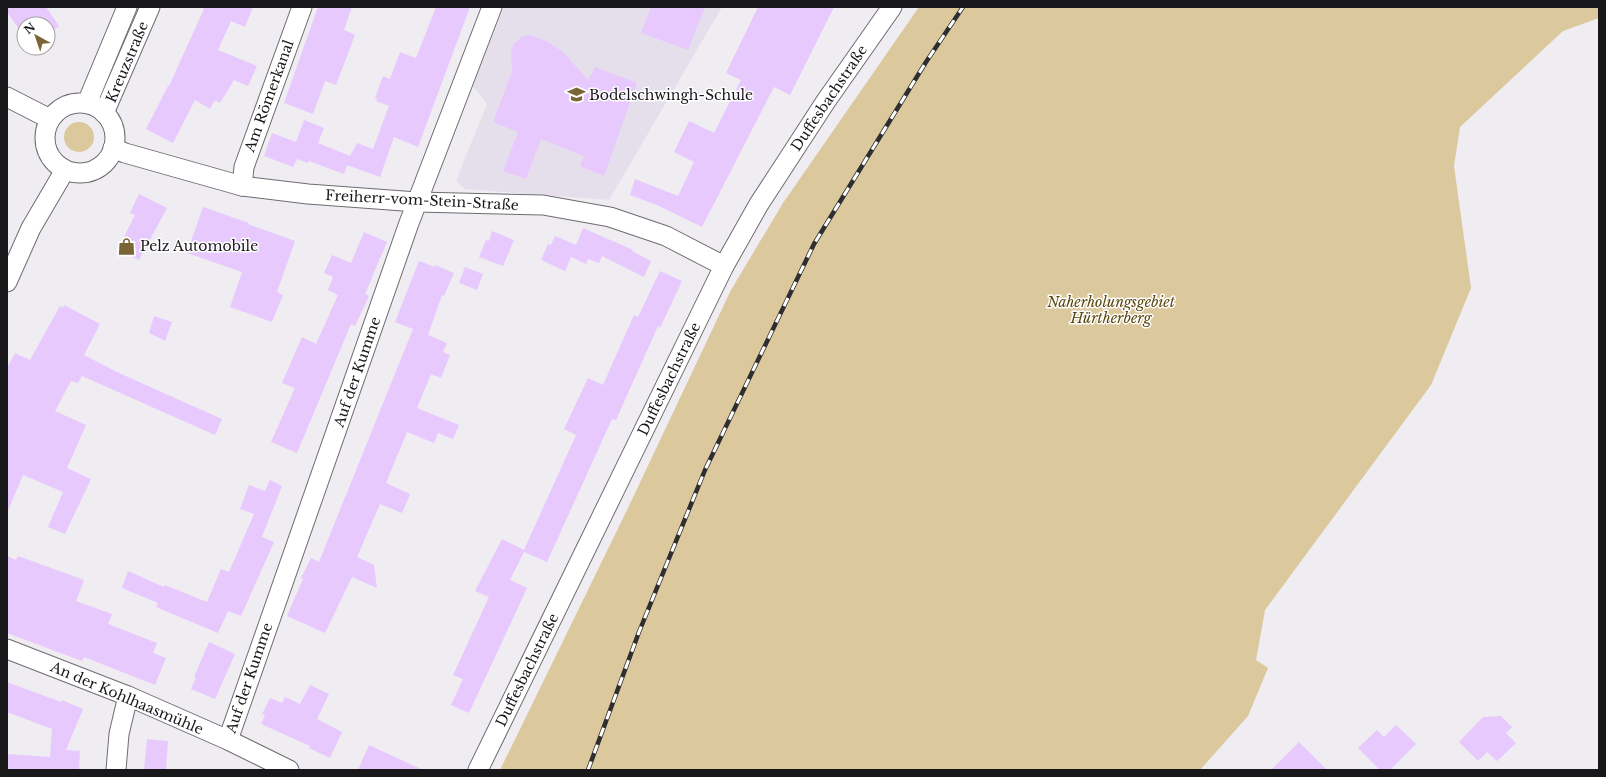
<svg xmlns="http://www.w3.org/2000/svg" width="1606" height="777" viewBox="0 0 1606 777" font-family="'Libre Baskerville',serif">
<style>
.built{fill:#e5deeb}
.green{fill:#dbc89c}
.building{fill:#e7c9fe}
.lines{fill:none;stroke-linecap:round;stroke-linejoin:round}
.street-casing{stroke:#6f6c71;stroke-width:21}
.street{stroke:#fff;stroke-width:19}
.rail-casing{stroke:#2e2d2f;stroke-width:4.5}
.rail{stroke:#fff;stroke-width:3;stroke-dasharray:9;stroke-linecap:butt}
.labels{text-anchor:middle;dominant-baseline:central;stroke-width:3;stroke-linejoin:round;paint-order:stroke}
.street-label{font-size:14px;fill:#181719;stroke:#fff}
.poi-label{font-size:14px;fill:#181719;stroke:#fff;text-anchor:start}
.park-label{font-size:14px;font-style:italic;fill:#5b470d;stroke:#fff}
</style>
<rect width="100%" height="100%" fill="#efecf2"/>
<path class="built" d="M 504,7 L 722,7 L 609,200 L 465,189 L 457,182 L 457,178 L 487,104 L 473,86 Z"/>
<g class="green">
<path d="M 919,7 L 1599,7 L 1599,18 L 1563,31 L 1460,127 L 1454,166 L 1471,288 L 1431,385 L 1265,610 L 1256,660 L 1268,668 L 1248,716 L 1200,770 L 500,770 L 628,508 L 731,290 L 783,203 Z"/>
<circle cx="79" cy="137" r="15"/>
</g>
<g class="building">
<path d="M 7,7 L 46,7 L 59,26 L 48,34 L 48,24 L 24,24 L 24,36 L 7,12 Z"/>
<path d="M 200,7 L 253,7 L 245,27 L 231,21 L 218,50 L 257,66 L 248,86 L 234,80 L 220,103 L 215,100 L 210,109 L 195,100 L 173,143 L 146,129 L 168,86 L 169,86 L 204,9 Z"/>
<path d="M 318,7 L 352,7 L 344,30 L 355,35 L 336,85 L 325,81 L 313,114 L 284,103 Z"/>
<path d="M 436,7 L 470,7 L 418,147 L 394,137 L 380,177 L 347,165 L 344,174 L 309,161 L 308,163 L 297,159 L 293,167 L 264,156 L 272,133 L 296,142 L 304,120 L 324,128 L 318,143 L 350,156 L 357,143 L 373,149 L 389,106 L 376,101 L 377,99 L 375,98 L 383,76 L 390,79 L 400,52 L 416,58 Z"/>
<path d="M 651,7 L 705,7 L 688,50 L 641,33 Z"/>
<path d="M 758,7 L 834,7 L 790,95 L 774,87 L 702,227 L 657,205 L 630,195 L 635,179 L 678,196 L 694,162 L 674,152 L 689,121 L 714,133 L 741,80 L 726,73 Z"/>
<path d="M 531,35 L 548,42 L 563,52 L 588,80 L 595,67 L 637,83 L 604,176 L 580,166 L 584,156 L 541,139 L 526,179 L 503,171 L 518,132 L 493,122 L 512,72 L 511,52 L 514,43 L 524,36 Z"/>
<path d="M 139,194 L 167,208 L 139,260 L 118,249 L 135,215 L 130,213 Z"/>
<path d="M 203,207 L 249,223 L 248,224 L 295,241 L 277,292 L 283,295 L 272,322 L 230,307 L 242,272 L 187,253 Z"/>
<path d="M 583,228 L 633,250 L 632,251 L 651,261 L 644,277 L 602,256 L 599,263 L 588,259 L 586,264 L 571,257 L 565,271 L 541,260 L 548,244 L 551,245 L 555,236 L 576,245 Z"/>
<path d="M 492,231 L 514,240 L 503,266 L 479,257 L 486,240 L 489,241 Z"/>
<path d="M 364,232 L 387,242 L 365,294 L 369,296 L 355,326 L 351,324 L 297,453 L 271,442 L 295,388 L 282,383 L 302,337 L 316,344 L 338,295 L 328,290 L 333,277 L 324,273 L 332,255 L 351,263 Z"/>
<path d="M 419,261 L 435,267 L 435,265 L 454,273 L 444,296 L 442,295 L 428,335 L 447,343 L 443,352 L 450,355 L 441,378 L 431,374 L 417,408 L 459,425 L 453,439 L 438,433 L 434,443 L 407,432 L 386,483 L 410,494 L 406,504 L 402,513 L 380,504 L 357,557 L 374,565 L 377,588 L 352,577 L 325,633 L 287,616 L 303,579 L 301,578 L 311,558 L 319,562 L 413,329 L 395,322 Z"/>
<path d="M 465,267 L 483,274 L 477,290 L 459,283 Z"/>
<path d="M 660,271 L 682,281 L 660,328 L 658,326 L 616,420 L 612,419 L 547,562 L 524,552 L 510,580 L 527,588 L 469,713 L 451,705 L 463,679 L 453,675 L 489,597 L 475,591 L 502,539 L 524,550 L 576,435 L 564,429 L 588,378 L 603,385 L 634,315 L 638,317 Z"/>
<path d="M 64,305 L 100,324 L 84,355 L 119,373 L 222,419 L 215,435 L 82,376 L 78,383 L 71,381 L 55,411 L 86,425 L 67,468 L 91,479 L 65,534 L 48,527 L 63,492 L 23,475 L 7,513 L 7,368 L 15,353 L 30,360 L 60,306 L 63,308 Z"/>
<path d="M 154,316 L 172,322 L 165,341 L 149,333 Z"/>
<path d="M 270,480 L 282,486 L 262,537 L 274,542 L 241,616 L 228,611 L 218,633 L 156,607 L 158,603 L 122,588 L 128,571 L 164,587 L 165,585 L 207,602 L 221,569 L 229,572 L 254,514 L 240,509 L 249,485 L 265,491 Z"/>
<path d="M 7,556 L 16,560 L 18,556 L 84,580 L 76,601 L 112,614 L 108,624 L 157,643 L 153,653 L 166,658 L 155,685 L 84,657 L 82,661 L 7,633 Z"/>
<path d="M 209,642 L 235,654 L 215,699 L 191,689 L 196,677 L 194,677 Z"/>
<path d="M 7,682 L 61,702 L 62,700 L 83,709 L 66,750 L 80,751 L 79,770 L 7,770 L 8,754 L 50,757 L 52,729 L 7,712 Z"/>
<path d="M 310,685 L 329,694 L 317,719 L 342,732 L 330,758 L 309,748 L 310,746 L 261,724 L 265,715 L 262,714 L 270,698 L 282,703 L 285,697 L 300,704 Z"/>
<path d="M 1501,716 L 1512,727 L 1506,733 L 1516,743 L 1497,761 L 1487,752 L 1478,761 L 1459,742 L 1483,717 Z"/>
<path d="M 1396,725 L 1416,744 L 1390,770 L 1380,770 L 1358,748 L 1377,730 L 1384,737 Z"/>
<path d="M 147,739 L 168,741 L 166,770 L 144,770 Z"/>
<path d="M 1299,742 L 1327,770 L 1271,770 Z"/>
<path d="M 369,745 L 423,770 L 358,770 Z"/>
</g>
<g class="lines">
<defs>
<g id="street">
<path d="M 7,97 L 50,119"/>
<path d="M 87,103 L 127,7"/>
<circle cx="80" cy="138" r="35"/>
<path d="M 104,113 L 150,7"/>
<path d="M 113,148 L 125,153 L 242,186 L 308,194 L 417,202 L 543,205 L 610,217 L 666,236 L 724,266"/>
<path d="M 242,186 L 244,167 L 302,7"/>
<path d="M 7,282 L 31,228 L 65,170"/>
<path d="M 7,649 L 128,696 L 228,740 L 289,770"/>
<path d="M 228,740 L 409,223 L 492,7"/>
<path d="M 116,770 L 119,734 L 128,696"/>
<path d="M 478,770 L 724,266 L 759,204 L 826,101 L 892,7"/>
</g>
</defs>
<use href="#street" class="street-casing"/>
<use href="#street" class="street"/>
<defs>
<path id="rail" d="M 588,770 L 639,632 L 705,470 L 814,244 L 926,62 L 963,7"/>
</defs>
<use href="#rail" class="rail-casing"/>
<use href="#rail" class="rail"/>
</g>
<defs>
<symbol id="school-bare" viewBox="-9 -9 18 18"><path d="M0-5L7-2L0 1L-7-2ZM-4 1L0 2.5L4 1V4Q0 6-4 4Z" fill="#7a6635" stroke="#fff" stroke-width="2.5" paint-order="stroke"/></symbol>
<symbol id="shop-bare" viewBox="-9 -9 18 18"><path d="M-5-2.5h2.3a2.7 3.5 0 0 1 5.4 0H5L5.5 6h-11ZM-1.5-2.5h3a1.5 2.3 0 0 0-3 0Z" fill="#7a6635" stroke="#fff" stroke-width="2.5" paint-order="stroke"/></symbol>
</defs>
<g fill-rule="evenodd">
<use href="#school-bare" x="564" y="82" width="25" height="25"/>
<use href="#shop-bare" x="114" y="234" width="25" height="25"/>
</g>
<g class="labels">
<g class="street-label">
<text transform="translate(127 62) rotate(-67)">Kreuzstraße</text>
<text transform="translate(269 96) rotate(-70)">Am Römerkanal</text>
<text transform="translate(829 98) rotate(-56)">Duffesbachstraße</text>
<text transform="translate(422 200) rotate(3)">Freiherr-vom-Stein-Straße</text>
<text transform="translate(357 372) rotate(-71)">Auf der Kumme</text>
<text transform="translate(669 379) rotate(-64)">Duffesbachstraße</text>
<text transform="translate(527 670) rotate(-64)">Duffesbachstraße</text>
<text transform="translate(249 678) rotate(-71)">Auf der Kumme</text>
<text transform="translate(127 698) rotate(23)">An der Kohlhaasmühle</text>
</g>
<g class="poi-label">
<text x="589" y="95">Bodelschwingh-Schule</text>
<text x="140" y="246">Pelz Automobile</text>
</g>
<g class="park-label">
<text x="1111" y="302">Naherholungsgebiet<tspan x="1111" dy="16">Hürtherberg</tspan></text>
</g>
</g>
<rect width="1606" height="777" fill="none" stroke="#181719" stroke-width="16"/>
<g transform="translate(36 36) rotate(320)"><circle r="19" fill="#ffffff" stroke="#a3a2a3"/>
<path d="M0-3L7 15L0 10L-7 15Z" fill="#7a6635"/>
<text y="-6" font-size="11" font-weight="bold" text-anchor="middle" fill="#181719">N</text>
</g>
</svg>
